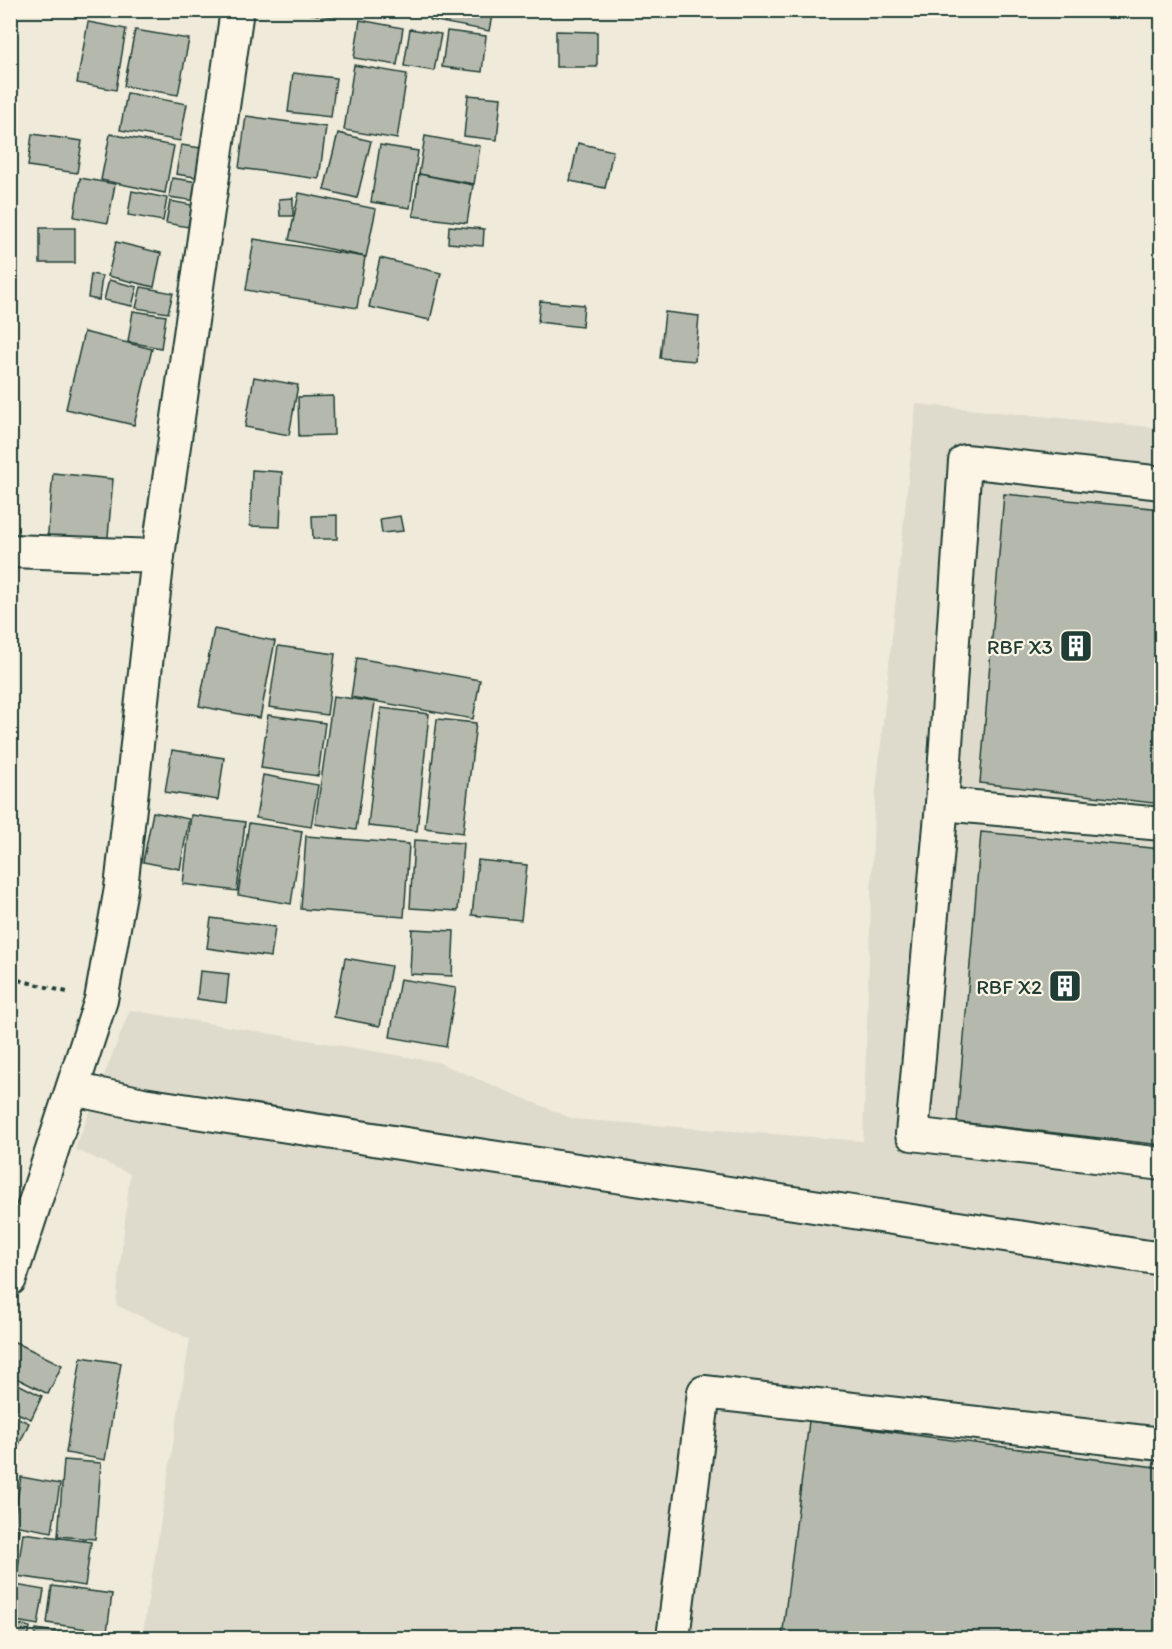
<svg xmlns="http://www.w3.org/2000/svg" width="1172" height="1649" viewBox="0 0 1172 1649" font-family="Itim,sans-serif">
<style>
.built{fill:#dedbcc}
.building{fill:#b5b9ad;stroke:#1f3d34;stroke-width:1.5}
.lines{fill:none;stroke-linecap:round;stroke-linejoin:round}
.minor-casing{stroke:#1f3d34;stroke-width:36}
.path{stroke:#1f3d34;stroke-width:4;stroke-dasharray:4.5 4.5;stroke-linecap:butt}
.minor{stroke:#fcf5e5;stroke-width:32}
.labels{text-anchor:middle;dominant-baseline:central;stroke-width:4.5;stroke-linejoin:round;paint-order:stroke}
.poi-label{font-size:21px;fill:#1f3d34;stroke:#fcf5e5;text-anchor:end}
</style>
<rect width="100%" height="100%" fill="#efeada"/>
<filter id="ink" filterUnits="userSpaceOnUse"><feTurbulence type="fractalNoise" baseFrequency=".0167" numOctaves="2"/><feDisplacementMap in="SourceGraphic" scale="12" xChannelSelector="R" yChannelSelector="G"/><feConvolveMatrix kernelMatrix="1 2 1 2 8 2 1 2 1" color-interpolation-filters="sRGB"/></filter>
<g filter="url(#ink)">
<path class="built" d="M 916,404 L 1161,428 L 1161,1638 L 142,1638 L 190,1339 L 116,1305 L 130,1174 L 75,1149 L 130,1010 L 437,1062 L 573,1119 L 863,1141 L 874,811 Z"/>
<g class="building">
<path d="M 285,10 L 332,10 L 332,17 Z"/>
<path d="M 431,10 L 493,10 L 489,31 L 430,20 Z"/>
<path d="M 360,20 L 403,28 L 397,65 L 354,58 Z"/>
<path d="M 88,22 L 126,29 L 116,90 L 77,83 Z"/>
<path d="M 410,29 L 441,34 L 434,71 L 404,66 Z"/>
<path d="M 135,30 L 189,39 L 178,95 L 124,86 Z"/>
<path d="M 447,31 L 486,36 L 482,72 L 442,67 Z"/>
<path d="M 556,31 L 597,32 L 597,67 L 556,67 Z"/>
<path d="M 354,65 L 407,74 L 397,139 L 344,130 Z"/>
<path d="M 293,73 L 336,78 L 331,117 L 288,112 Z"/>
<path d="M 127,93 L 187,104 L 180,141 L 120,130 Z"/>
<path d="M 468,95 L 501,98 L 497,140 L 464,136 Z"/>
<path d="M 246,116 L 326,127 L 319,179 L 239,168 Z"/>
<path d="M 338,133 L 371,141 L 357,198 L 324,190 Z"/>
<path d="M 32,134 L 82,141 L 77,173 L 28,166 Z"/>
<path d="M 110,134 L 174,146 L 165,193 L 101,180 Z"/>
<path d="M 425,136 L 480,146 L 474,184 L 419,174 Z"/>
<path d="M 578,143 L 613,151 L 605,188 L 570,181 Z"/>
<path d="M 181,145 L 207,149 L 202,178 L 176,174 Z"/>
<path d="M 380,145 L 418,151 L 410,208 L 371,202 Z"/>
<path d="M 419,174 L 473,185 L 467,223 L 413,216 Z"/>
<path d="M 80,178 L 115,184 L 108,223 L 74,217 Z"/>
<path d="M 172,178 L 198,182 L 196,201 L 169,197 Z"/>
<path d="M 132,191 L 167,198 L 163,221 L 128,215 Z"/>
<path d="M 299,193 L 376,209 L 366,257 L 289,240 Z"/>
<path d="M 293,198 L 293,216 L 280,216 L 279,199 Z"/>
<path d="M 170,201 L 192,205 L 188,227 L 166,223 Z"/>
<path d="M 449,226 L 484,229 L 483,246 L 448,243 Z"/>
<rect x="40" y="228" width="35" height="35"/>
<path d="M 254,239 L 365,257 L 357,308 L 246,290 Z"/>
<path d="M 116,242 L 161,253 L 154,287 L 108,276 Z"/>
<path d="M 380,258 L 441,273 L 430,320 L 369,307 Z"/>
<path d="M 91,274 L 102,276 L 99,300 L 88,298 Z"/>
<path d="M 109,280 L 137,287 L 132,306 L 104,300 Z"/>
<path d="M 141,287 L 173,293 L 168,313 L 136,308 Z"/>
<path d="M 540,301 L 584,305 L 582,327 L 538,322 Z"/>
<path d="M 133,311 L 166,316 L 161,348 L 128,342 Z"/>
<path d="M 665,312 L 699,316 L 695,361 L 660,358 Z"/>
<path d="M 84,332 L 152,349 L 134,425 L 66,409 Z"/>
<path d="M 254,377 L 298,385 L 289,435 L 245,427 Z"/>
<path d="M 333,396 L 334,435 L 299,436 L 298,397 Z"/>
<path d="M 252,470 L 282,472 L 280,527 L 250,526 Z"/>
<path d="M 53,473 L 113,479 L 107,548 L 47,543 Z"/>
<path d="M 1004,494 L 1162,509 L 1162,804 L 980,783 Z"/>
<path d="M 337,515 L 337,539 L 313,539 L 312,516 Z"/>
<path d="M 400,516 L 403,531 L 382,533 L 380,519 Z"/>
<path d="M 214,629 L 275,641 L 260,718 L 199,706 Z"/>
<path d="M 278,646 L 335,654 L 327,715 L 269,707 Z"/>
<path d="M 357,658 L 480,680 L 473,719 L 351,697 Z"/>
<path d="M 333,696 L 375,702 L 356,830 L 315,824 Z"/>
<path d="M 381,708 L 429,714 L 417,831 L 368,826 Z"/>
<path d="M 268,715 L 325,723 L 318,776 L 261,768 Z"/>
<path d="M 437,719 L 476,723 L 463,833 L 425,828 Z"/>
<path d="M 172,750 L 224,758 L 218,800 L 165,792 Z"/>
<path d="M 263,775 L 318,785 L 311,827 L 256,818 Z"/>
<path d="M 153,812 L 189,819 L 180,869 L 143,862 Z"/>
<path d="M 191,815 L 245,822 L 237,891 L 183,884 Z"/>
<path d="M 249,823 L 302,831 L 291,904 L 238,895 Z"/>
<path d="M 981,832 L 1162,849 L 1162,1145 L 957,1122 Z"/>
<path d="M 306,836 L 409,844 L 404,917 L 301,909 Z"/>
<path d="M 414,840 L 463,843 L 458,911 L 410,908 Z"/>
<path d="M 478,860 L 527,865 L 521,920 L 472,915 Z"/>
<path d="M 211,918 L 275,927 L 271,957 L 207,948 Z"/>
<path d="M 412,929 L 454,931 L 452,976 L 410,974 Z"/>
<path d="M 345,958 L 391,966 L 380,1026 L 334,1017 Z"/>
<path d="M 200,971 L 229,974 L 226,1003 L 197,999 Z"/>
<path d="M 400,979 L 456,988 L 446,1047 L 390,1037 Z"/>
<path d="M 11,1340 L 62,1365 L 48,1394 L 10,1375 Z"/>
<path d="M 81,1357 L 121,1363 L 105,1460 L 66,1453 Z"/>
<path d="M 10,1380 L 42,1396 L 31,1419 L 10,1410 Z"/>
<path d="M 10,1414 L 29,1423 L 12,1460 L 10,1459 Z"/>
<path d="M 809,1421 L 1162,1468 L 1162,1638 L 782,1638 Z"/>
<path d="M 64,1460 L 101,1463 L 95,1539 L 58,1536 Z"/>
<path d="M 21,1477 L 60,1484 L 52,1532 L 13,1525 Z"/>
<path d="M 10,1528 L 19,1529 L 13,1578 L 10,1578 Z"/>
<path d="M 23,1533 L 91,1542 L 85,1586 L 17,1576 Z"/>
<path d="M 10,1584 L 44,1590 L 38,1625 L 10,1620 Z"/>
<path d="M 52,1586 L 112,1594 L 107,1632 L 47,1623 Z"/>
<path d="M 10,1623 L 30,1627 L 28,1638 L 10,1638 Z"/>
<path d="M 36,1629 L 94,1638 L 34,1638 Z"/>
</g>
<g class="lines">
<defs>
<g id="minor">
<path d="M 1162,483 L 965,461 L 942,804 L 1162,824"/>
<path d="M 10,551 L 158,556"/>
<path d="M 942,804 L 912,1134 L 1162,1164"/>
<path d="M 73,1089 L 143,1104 L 1162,1259"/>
<path d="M 10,1279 L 101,1000 L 121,888 L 158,556 L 237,10"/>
<path d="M 673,1638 L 704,1392 L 1162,1444"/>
</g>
</defs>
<use href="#minor" class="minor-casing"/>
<path class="path" d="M 10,978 L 71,993"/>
<use href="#minor" class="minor"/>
</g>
</g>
<defs>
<symbol id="building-square" viewBox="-11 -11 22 22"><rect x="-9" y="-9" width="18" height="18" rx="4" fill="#1f3d34" stroke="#fcf5e5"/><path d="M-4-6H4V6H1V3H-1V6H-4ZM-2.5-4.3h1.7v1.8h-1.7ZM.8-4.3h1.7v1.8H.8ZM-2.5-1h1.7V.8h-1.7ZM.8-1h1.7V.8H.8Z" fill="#fff"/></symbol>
</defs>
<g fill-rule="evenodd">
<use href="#building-square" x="1057" y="627" width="38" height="38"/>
<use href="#building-square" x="1046" y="967" width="38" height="38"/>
</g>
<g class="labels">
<g class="poi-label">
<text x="1053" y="646">RBF X3</text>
<text x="1042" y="986">RBF X2</text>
</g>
</g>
<rect width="1172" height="1649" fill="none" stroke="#fcf5e5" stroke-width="36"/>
<rect x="18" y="18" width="1136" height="1613" fill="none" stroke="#1f3d34" stroke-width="2" filter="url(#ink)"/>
</svg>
